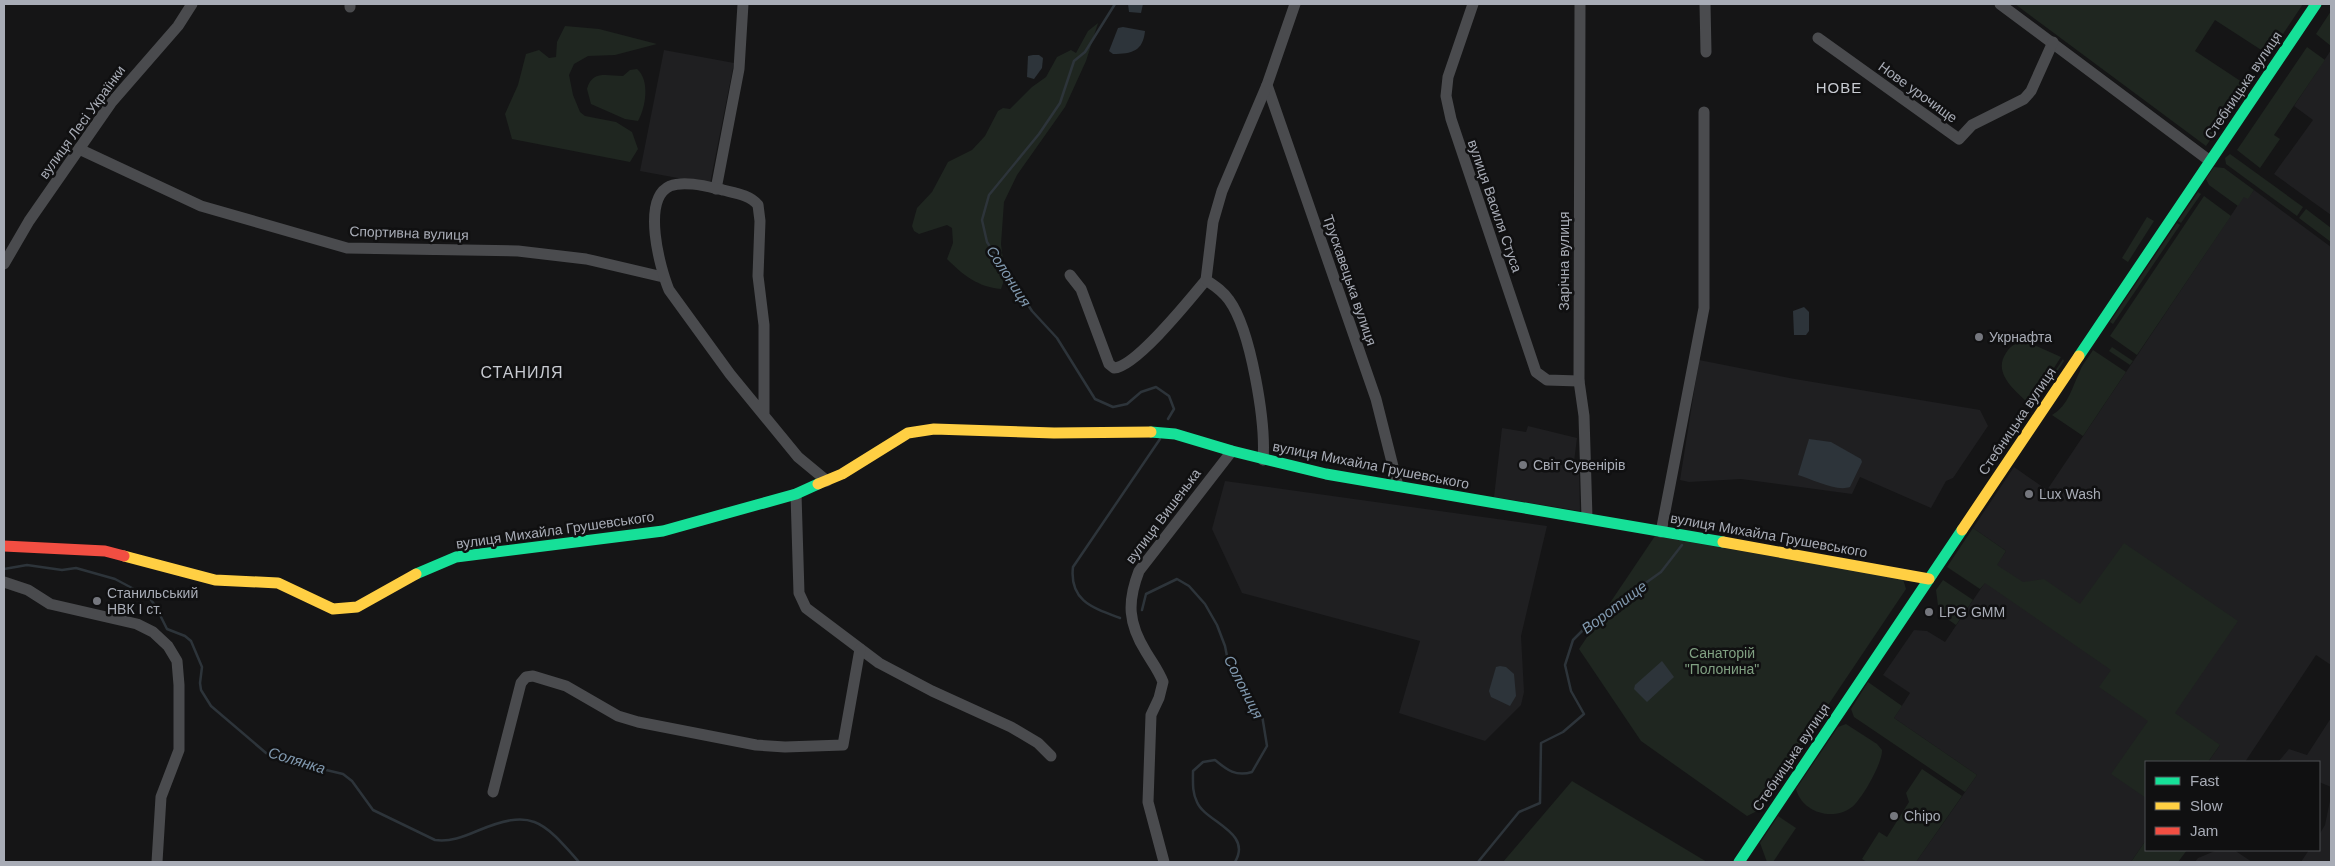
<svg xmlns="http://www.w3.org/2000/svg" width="2335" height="866" viewBox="0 0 2335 866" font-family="Arial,sans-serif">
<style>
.built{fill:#1f1f21}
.green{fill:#1f2620}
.water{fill:#2d343a}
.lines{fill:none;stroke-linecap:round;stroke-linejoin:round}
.stream{stroke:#2d343a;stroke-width:2.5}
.street{stroke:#4a4b4e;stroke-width:11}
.fast{stroke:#16e098;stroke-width:11}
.slow{stroke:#ffcf43;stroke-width:11}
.jam{stroke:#f24e42;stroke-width:11}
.poi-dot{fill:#75777e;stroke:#101011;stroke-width:2}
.labels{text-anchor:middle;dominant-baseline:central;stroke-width:5;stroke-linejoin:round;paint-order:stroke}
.street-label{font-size:14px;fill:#a8acb6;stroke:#101011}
.poi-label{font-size:14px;fill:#a8acb6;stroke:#101011;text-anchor:start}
.park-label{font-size:14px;fill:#80a082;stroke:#101011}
.neighbourhood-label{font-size:15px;letter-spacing:1px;fill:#c8cbd2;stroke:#101011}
.water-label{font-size:15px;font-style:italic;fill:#8199af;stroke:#101011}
.quarter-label{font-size:16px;letter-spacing:1px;fill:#c8cbd2;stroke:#101011}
</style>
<rect width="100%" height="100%" fill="#151516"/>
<g class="built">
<path d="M 664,50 L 734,63 L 710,184 L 640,171 Z"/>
<path d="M 2331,50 L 2331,215 L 2274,174 L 2313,120 L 2294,106 Z"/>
<path d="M 2254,190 L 2331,247 L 2331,665 L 2316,655 L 2245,762 L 2208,762 L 2220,745 L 2146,762 L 2146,840 L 2131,862 L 1916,862 L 1977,775 L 1894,718 L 1910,693 L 1883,675 L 1914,630 L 1927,631 L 1945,642 L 2006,551 L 1973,528 L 2014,467 L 2047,490 L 2244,196 L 2248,198 Z"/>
<path d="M 1699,360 L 1795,379 L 1980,410 L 1988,426 L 1953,478 L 1946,481 L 1931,508 L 1860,477 L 1852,494 L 1741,479 L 1689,482 L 1680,480 Z"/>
<path d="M 1528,426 L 1577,438 L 1573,470 L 1579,472 L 1580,511 L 1494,497 L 1502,428 L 1526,432 Z"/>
<path d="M 1225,481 L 1547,526 L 1521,636 L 1524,692 L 1521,705 L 1485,741 L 1399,713 L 1420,641 L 1242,593 L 1212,529 Z"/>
<path d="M 2331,718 L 2331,787 L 2319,782 L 2319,762 L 2278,762 L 2289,749 L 2307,755 Z"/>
<path d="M 2331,796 L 2331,862 L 2301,862 L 2309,850 L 2319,850 L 2319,835 L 2325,825 Z"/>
<path d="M 2230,850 L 2234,850 L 2252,862 L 2195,862 L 2198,858 L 2215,851 Z"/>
</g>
<g class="green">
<path d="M 2015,4 L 2303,4 L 2269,55 L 2215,20 L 2195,51 L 2248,86 L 2206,146 Z"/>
<path d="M 2331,11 L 2331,46 L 2316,34 Z"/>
<path d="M 1098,23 L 1086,61 L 1065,107 L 1017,175 L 1004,202 L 1001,244 L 1005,277 L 1001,289 C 978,287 963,275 947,259 L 953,243 L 952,228 L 947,225 L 919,234 L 914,231 L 912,226 L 917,208 L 932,192 L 948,162 L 972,150 L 985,136 L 998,111 L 1003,108 L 1010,109 L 1032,87 L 1046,77 L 1057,57 L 1071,50 L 1076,53 L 1088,31 Z"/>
<path d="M 565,26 L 599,29 L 657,44 L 615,55 L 588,56 L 574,64 L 569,75 L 573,95 L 580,112 L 585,116 L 616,122 L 632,132 L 638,149 L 630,162 L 512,139 L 505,114 L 518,85 L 526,54 L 539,50 L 549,58 L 556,57 L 557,42 Z"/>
<path d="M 2307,47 L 2325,60 L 2274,135 L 2280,139 L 2260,168 L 2237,150 Z"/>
<path d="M 637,69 C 650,80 646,107 638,121 L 625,119 L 591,104 L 587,89 C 592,70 607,76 623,76 L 630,70 Z"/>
<path d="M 2230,154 L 2303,207 L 2297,216 L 2226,164 L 2225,158 Z"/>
<path d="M 2214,167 L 2224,168 L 2254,190 L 2248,199 L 2244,197 L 2238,206 L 2209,185 L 2206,179 Z"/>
<path d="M 2198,192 L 2201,194 L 2181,223 L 2178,221 Z"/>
<path d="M 2204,196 L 2231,216 L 2137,355 L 2110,336 Z"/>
<path d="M 2306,209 L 2331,228 L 2331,242 L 2299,218 Z"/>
<path d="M 2147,217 L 2154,221 L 2128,262 L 2122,258 Z"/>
<path d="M 2177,223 L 2180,225 L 2113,324 L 2110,322 Z"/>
<path d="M 2025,341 L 2061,357 L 2030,405 C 2016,391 1992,374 2006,353 C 2011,345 2016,343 2025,341 Z"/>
<path d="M 2112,347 L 2133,361 L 2130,365 L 2109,351 Z"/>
<path d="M 2093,350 L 2126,372 L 2083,436 L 2052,415 C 2069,405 2072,387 2080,371 C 2083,363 2089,357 2093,350 Z"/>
<path d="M 2063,359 L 2064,361 L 2034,406 L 2032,406 Z"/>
<path d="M 1973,528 L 2006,551 L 1997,565 L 2023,582 L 2044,579 L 2080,604 L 2124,543 L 2238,621 L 2175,713 L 2220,745 L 2208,762 L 2146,762 L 2146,798 L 2111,774 L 2148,721 L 2099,687 L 2111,670 L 1985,583 L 1980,589 L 1947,567 Z"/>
<path d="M 1655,536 L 1903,579 L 1906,589 L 1757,811 L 1747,816 L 1641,741 L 1579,649 Z"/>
<path d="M 1943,580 L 1973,600 L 1956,625 L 1939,613 L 1936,590 Z"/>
<path d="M 1868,682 L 1902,706 L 1894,718 L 1977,775 L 1965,792 L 1854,717 L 1851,709 Z"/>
<path d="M 1846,724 L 1877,744 L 1882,750 C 1883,762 1862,799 1852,807 C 1832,822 1802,812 1796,789 L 1838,727 Z"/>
<path d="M 1922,769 L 1962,796 L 1916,862 L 1867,862 L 1862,859 L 1879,832 L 1887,837 L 1909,802 L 1906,793 Z"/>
<path d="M 1572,781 L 1707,862 L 1503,862 Z"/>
<path d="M 1778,816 L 1796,828 L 1773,862 L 1767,862 L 1760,843 Z"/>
<path d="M 2146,840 L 2146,850 L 2187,850 L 2178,862 L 2131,862 Z"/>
</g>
<g class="water">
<path d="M 1128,4 L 1143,4 L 1141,13 L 1129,12 Z"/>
<path d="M 1123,27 L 1145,31 C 1143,51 1132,54 1113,54 L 1109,51 L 1118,28 Z"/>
<path d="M 1033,55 L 1039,55 L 1043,58 L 1042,68 L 1034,79 L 1027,77 L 1028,56 Z"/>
<path d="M 1804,307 L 1809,312 L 1809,331 L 1806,335 L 1794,335 L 1793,311 Z"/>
<path d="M 1809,439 L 1831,442 L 1861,459 L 1862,462 L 1850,487 C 1836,492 1812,479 1798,475 Z"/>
<path d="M 1662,661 L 1674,677 L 1647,702 L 1634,689 L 1635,685 Z"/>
<path d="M 1500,666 L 1506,667 L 1514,674 L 1516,696 L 1510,706 L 1491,697 L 1489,691 L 1496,667 Z"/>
</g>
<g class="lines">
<g class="stream">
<path d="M 1115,4 L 1085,52 L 1074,61 L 1060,103 L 1039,134 L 989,195 L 982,220 L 987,242 L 1032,311 L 1057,338 L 1095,399 L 1113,407 L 1127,404 L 1141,392 L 1156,387 L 1169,396 L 1174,409 L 1168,419"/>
<path d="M 4,569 L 27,565 L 62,570 L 76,568 L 115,579 L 149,597 L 156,607 L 167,629 L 185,636 L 191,641 L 202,667 L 200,683 L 201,690 L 211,706 L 266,753 L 301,764 L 343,774 L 352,781 L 373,810 L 435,840 C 450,842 463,837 477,831 C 532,808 542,820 579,862"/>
<path d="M 1142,610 L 1146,594 L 1177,579 L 1189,586 L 1205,604 L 1217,625 L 1225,646 L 1228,661 L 1242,690 L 1262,715 L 1267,746 L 1252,772 C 1236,777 1227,770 1215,760 L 1203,762 L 1193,771 C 1193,782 1192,792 1197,802 C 1205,822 1253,832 1235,862"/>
<path d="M 1120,618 C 1093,608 1069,601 1073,567 L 1160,439"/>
<path d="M 1478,862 L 1519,812 L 1540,803 L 1541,743 L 1563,732 L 1584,714 L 1571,691 L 1565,665 L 1573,640 L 1591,622 L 1661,572 L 1682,545"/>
</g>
<g class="street">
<path d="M 350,4 L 350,7"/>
<path d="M 1295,4 L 1267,85 L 1376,399 L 1398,486"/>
<path d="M 1473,4 L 1448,77 L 1446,96 L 1451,119 L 1536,372 L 1547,380 L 1579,381"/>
<path d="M 1580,4 L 1579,381 L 1584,416 L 1587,518"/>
<path d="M 1705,4 L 1706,52"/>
<path d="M 2000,4 L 2210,161"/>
<path d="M 1818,38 L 1959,139 L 1972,125 L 2024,99 L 2031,91 L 2053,42"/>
<path d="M 79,149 L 201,206 L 347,248 L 518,251 L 586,259 L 663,277"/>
<path d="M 716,189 L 739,69 L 743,4"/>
<path d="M 4,264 L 29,221 L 111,103 L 178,26 L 192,4"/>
<path d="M 1070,275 L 1081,289 L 1109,364 L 1114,368 C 1136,367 1191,298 1206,280"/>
<path d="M 764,415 L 764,325 L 758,276 L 760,221 L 758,205 C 750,195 735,193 723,190 C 709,187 685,180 670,186 C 641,199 660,268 669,290 L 730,374 L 798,457 L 827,481"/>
<path d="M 1263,460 C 1266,423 1251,330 1229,300 C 1223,291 1215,286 1206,280 L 1213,222 L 1222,191 L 1267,85"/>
<path d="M 796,494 L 799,593 L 806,608 L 879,663 L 932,691 L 1011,727 L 1038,743 L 1051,756"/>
<path d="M 1661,532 L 1704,308 L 1704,112"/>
<path d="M 4,582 L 28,590 L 50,604 L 137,624 L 153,632 L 168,646 L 177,661 L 179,685 L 179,750 L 161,797 L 157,862"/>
<path d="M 493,792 L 521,683 L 526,677 L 533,676 L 566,686 L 618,716 L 638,722 L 756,745 L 785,747 L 843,745 L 860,649"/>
<path d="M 1164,862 L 1148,802 L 1151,715 L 1159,698 L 1163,682 C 1159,671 1152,662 1146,652 C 1128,623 1127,602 1139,571 L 1232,451"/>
</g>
<g class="fast">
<path d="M 2079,356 L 2316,4"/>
<path d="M 1151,432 L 1175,434 L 1232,451 L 1326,474 L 1723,542"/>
<path d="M 416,574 L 456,557 L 663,531 L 796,494 L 818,484"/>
<path d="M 1739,862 L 1962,530"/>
</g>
<g class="slow">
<path d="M 818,484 L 842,474 L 908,433 L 934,429 L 1054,433 L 1151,432"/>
<path d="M 1962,530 L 2079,356"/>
<path d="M 1723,542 L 1929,579"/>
<path d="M 124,556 L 215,580 L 278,583 L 333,609 L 357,607 L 416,574"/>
</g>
<path class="jam" d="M 4,546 L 105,551 L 124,556"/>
</g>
<g class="poi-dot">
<circle cx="1979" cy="337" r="5"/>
<circle cx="1523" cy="465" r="5"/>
<circle cx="2029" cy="494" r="5"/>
<circle cx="97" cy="601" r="5"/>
<circle cx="1929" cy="612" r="5"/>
<circle cx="1894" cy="816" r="5"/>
</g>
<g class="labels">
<g class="street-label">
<text transform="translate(2243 85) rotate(-56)">Стебницька вулиця</text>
<text transform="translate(1918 92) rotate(36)">Нове урочище</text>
<text transform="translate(82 122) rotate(-54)">вулиця Лесі Українки</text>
<text transform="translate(1495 206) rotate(71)">вулиця Василя Стуса</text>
<text transform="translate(409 233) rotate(2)">Спортивна вулиця</text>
<text transform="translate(1564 261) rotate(-90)">Зарічна вулиця</text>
<text transform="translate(1350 280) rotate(71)">Трускавецька вулиця</text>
<text transform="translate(2017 421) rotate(-56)">Стебницька вулиця</text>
<text transform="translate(1371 465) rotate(11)">вулиця Михайла Грушевського</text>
<text transform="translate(1163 516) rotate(-53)">вулиця Вишенька</text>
<text transform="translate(555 530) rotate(-8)">вулиця Михайла Грушевського</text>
<text transform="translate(1769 535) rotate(10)">вулиця Михайла Грушевського</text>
<text transform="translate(1791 757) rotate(-56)">Стебницька вулиця</text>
</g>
<g class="poi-label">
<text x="1989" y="337">Укрнафта</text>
<text x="1533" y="465">Світ Сувенірів</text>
<text x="2039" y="494">Lux Wash</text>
<text x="107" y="593">Станильський<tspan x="107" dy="16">НВК І ст.</tspan></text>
<text x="1939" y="612">LPG GMM</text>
<text x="1904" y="816">Chipo</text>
</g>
<g class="park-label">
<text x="1722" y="653">Санаторій<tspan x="1722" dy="16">"Полонина"</tspan></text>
</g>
<g class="neighbourhood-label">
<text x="1839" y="87">НОВЕ</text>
</g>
<g class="water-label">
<text transform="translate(1009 276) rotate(57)">Солониця</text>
<text transform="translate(1614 607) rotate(-37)">Воротище</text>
<text transform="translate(1244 687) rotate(63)">Солониця</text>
<text transform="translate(297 760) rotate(17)">Солянка</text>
</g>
<g class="quarter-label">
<text x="522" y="372">СТАНИЛЯ</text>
</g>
</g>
<rect width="2335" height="866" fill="none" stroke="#a8acb6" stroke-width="10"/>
<rect x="2145" y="761" width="175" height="90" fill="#101011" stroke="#4d4e53"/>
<rect x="2155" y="777" width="25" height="8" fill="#16e098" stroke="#4d4e53"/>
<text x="2190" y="786" font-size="15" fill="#a8acb6">Fast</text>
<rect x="2155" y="802" width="25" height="8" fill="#ffcf43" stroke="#4d4e53"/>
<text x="2190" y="811" font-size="15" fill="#a8acb6">Slow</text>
<rect x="2155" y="827" width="25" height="8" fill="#f24e42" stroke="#4d4e53"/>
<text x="2190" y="836" font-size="15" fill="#a8acb6">Jam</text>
</svg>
